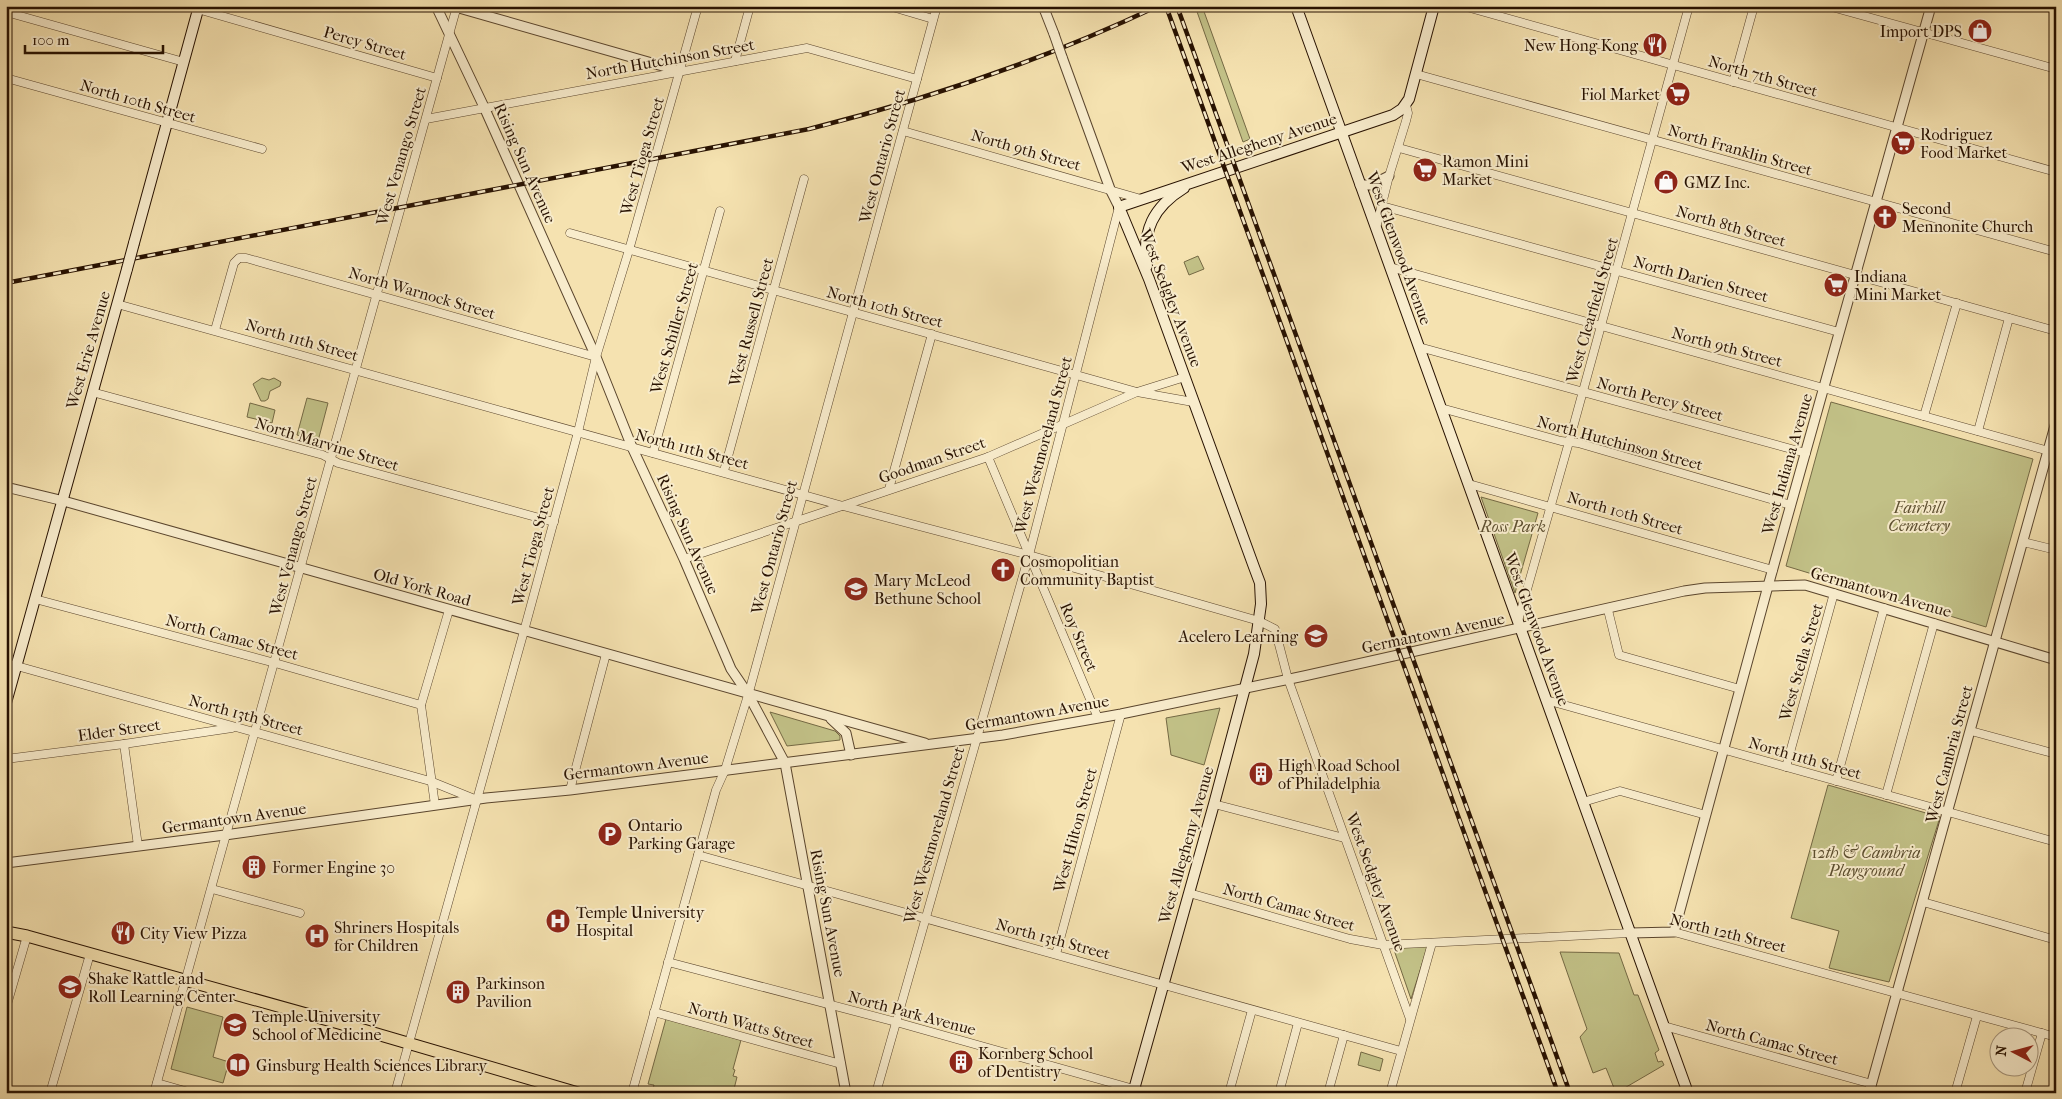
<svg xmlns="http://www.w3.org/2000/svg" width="2062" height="1099" viewBox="0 0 2062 1099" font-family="'IM FELL French Canon',serif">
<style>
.green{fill:#c2c187;stroke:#746944}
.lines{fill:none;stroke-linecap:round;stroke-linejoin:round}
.minor-casing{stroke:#5a452d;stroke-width:9}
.tertiary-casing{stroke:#5a452d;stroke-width:11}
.secondary-casing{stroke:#271101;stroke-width:12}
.primary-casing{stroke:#271101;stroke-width:13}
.minor{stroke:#f8eccc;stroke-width:8}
.tertiary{stroke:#f8eccc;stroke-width:9}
.secondary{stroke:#f8eccc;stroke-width:10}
.primary{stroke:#f5e2b0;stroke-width:11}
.rail-casing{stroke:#271101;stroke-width:4.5}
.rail{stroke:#f8eccc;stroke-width:2.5;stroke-dasharray:8;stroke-linecap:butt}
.tertiary-bridge-casing{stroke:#5a452d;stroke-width:11;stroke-linecap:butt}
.secondary-bridge-casing{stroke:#271101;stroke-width:12;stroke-linecap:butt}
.tertiary-bridge{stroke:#f8eccc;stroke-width:9}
.secondary-bridge{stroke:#f8eccc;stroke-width:10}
.labels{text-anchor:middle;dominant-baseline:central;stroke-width:4;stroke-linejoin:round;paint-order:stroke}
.poi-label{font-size:16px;fill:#271101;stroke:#f8eccc;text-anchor:start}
.street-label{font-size:16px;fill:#271101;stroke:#f8eccc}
.park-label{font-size:16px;font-style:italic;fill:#5d4f30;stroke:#f8eccc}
</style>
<rect width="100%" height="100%" fill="#f5e2b0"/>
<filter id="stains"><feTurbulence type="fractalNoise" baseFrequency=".004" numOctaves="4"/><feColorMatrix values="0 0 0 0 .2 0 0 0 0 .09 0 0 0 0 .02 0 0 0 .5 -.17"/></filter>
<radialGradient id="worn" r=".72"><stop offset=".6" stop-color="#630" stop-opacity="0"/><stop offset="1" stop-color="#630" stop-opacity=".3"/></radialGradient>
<g class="green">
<path d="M 1195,6 L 1202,6 L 1250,139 L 1243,142 Z"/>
<path d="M 1198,256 L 1204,269 L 1189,275 L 1184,262 Z"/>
<path d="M 262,378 L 269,380 L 274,378 L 281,382 L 280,386 L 270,391 L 268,399 L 265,401 L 261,401 L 253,384 Z"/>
<path d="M 307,398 L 328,403 L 318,441 L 297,435 Z"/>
<path d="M 1831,402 L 2033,459 L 1986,627 L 1786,566 Z"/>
<path d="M 250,403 L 275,410 L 272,423 L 247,417 Z"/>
<path d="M 1481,497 L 1538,513 L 1515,593 Z"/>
<path d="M 1220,708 L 1204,765 L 1171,755 L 1166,718 Z"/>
<path d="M 770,712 L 835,731 L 840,736 L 840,740 L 787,746 Z"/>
<path d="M 1828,785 L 1940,817 L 1889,982 L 1829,968 L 1839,931 L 1791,918 Z"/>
<path d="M 1428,945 L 1411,999 L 1393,947 Z"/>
<path d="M 1560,952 L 1619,953 L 1634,995 L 1638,995 L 1659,1050 L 1655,1053 L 1658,1062 L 1662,1061 L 1664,1065 L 1616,1093 L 1606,1068 L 1593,1073 L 1580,1037 L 1587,1029 Z"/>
<path d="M 187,1007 L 223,1017 L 213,1057 L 229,1062 L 223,1083 L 171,1069 Z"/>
<path d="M 666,1019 L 741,1040 L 733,1069 L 735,1070 L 733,1076 L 737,1077 L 733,1093 L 668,1093 L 653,1089 L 654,1085 L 648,1084 Z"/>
<path d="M 1361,1052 L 1383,1059 L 1380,1071 L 1358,1065 Z"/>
</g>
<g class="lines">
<defs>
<g id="minor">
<path d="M 187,6 L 437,78"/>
<path d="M 889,6 L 933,19"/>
<path d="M 1463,6 L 2056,172"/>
<path d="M 1828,6 L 2056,69"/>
<path d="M 6,12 L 184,62"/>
<path d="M 735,61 L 750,6"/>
<path d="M 1416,74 L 2056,252"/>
<path d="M 6,78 L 262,149"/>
<path d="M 1733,82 L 1754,6"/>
<path d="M 426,119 L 807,48 L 917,79"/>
<path d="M 903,131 L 1141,199"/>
<path d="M 1399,148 L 2056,331"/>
<path d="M 1382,206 L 1839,332"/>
<path d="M 1376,228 L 1389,176 L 1406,121 L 1408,113 L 1406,105"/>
<path d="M 570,233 L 1137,392 L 1193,402"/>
<path d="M 1390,267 L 2056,453"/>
<path d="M 117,304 L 843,506 L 1029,555 L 1259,621 L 1275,629 L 1288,679 L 1410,1019"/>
<path d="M 215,330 L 234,263 L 239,258 L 246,258 L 596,357"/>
<path d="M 1419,347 L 1806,453"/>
<path d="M 92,392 L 323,455 L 338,463 L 554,522"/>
<path d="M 1441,408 L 1561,441 L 1578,443 L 1791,505"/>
<path d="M 1924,416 L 1957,303"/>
<path d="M 1978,431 L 2009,318"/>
<path d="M 653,453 L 720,211"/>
<path d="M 988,457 L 1098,718"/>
<path d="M 724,471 L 804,179"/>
<path d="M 1469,484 L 1773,570"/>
<path d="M 889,489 L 932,334"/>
<path d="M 2023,542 L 2056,550"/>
<path d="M 684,559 L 988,457 L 1137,392 L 1185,377"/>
<path d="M 35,599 L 275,663 L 421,705"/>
<path d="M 1608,610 L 1619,655 L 1740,689"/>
<path d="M 1518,621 L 1569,442 L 1689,6"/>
<path d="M 6,663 L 430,781 L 477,800"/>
<path d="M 1546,700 L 2056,842"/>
<path d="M 1971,731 L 2056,754"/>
<path d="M 124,744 L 138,846"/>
<path d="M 6,759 L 124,744 L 232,728"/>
<path d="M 1786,767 L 1834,593"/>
<path d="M 1836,781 L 1884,608"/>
<path d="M 570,790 L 606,654"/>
<path d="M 1886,795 L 1934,623"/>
<path d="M 1583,802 L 1620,791 L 1706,815"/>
<path d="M 1214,804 L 1344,838"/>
<path d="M 435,805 L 421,705 L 449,610"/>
<path d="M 698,855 L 1401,1051"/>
<path d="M 212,889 L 300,913"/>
<path d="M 1189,893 L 1350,939 L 1383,945 L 1630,933"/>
<path d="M 1923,902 L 2056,940"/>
<path d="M 1674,932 L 2056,1037"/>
<path d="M 1056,954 L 1121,714"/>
<path d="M 668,962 L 896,1022 L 1148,1093"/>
<path d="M 6,1008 L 27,936"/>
<path d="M 654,1012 L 841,1064"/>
<path d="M 1664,1026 L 1872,1084"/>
<path d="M 157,1083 L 192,1093"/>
<path d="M 50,1093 L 90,954"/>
<path d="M 154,1093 L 457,6"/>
<path d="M 395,1093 L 524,631 L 578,432 L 596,357 L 629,250 L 698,6"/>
<path d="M 632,1093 L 716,790 L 725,770 L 749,692 L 937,6"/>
<path d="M 876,1093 L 1029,555 L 1119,207"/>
<path d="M 1229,1093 L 1252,1010"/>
<path d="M 1279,1093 L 1298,1023"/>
<path d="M 1328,1093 L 1344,1035"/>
<path d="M 1390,1093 L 1432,943"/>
<path d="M 1955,1093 L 1977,1016"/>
<path d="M 2025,1093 L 2042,1033"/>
</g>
<g id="tertiary">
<path d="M 436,6 L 484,107 L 596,357 L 632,447 L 684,559 L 731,669 L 748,694 L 785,763 L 846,1093"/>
<path d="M 452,6 L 680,71"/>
<path d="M 1043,6 L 1054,34"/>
<path d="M 1062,57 L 1110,189 L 1119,207"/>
<path d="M 1360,185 L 1371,185 L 1389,176"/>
<path d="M 6,487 L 60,500 L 925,743"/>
<path d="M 831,719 L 846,733 L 851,755"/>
<path d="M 6,863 L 225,835 L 486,798 L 570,790 L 1003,735 L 1121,714 L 1304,676 L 1684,591 L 1705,588 L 1805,585 L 2056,660"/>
<path d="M 1630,933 L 1674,932 L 1768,586 L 1931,6"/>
<path d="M 1869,1093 L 2056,422"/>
</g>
<g id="secondary">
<path d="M 1296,6 L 1688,1093"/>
<path d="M 134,243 L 199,6"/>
<path d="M 1147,266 C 1142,231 1153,207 1184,188"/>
<path d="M 6,703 L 127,269"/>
<path d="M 1133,1093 L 1214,804 L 1254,654 L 1261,604 L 1260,583 L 1254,567 L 1149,279 L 1119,207 L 1393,115 L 1402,109 L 1409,99 L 1434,6"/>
</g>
<path id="primary" d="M 6,932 L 27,936 L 353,1027 L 578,1093"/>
</defs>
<use href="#minor" class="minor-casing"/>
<use href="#tertiary" class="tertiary-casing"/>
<use href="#secondary" class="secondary-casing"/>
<use href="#primary" class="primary-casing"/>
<use href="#minor" class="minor"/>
<use href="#tertiary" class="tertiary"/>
<use href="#secondary" class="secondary"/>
<use href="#primary" class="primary"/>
<defs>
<g id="rail">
<path d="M 1166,6 L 1558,1093"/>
<path d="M 1177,6 L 1570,1093"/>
<path d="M 6,283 L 809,129 C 929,99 1046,59 1158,6"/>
</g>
</defs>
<use href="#rail" class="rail-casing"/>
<use href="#rail" class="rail"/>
<defs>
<path id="tertiary-bridge" d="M 1054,34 L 1062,57"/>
<path id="secondary-bridge" d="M 127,269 L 134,243"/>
</defs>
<use href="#tertiary-bridge" class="tertiary-bridge-casing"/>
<use href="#secondary-bridge" class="secondary-bridge-casing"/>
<use href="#tertiary-bridge" class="tertiary-bridge"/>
<use href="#secondary-bridge" class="secondary-bridge"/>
</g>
<defs>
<symbol id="shop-disc" viewBox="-11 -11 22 22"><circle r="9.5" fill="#8f2418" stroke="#f8eccc"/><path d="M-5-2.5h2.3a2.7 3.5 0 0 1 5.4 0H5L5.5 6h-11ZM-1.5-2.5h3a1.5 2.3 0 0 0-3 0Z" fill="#fff"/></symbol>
<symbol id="restaurant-disc" viewBox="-11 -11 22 22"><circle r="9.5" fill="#8f2418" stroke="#f8eccc"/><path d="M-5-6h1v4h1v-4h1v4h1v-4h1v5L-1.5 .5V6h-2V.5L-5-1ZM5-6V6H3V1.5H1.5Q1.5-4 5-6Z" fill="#fff"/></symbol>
<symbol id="supermarket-disc" viewBox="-11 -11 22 22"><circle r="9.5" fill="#8f2418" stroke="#f8eccc"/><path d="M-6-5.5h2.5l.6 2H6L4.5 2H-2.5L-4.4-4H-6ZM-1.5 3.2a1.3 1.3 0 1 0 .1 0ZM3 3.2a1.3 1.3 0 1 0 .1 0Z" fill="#fff"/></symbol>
<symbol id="church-disc" viewBox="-11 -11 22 22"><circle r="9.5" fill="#8f2418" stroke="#f8eccc"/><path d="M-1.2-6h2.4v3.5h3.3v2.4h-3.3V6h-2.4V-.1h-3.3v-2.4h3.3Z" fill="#fff"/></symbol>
<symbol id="school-disc" viewBox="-11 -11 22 22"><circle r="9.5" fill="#8f2418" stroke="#f8eccc"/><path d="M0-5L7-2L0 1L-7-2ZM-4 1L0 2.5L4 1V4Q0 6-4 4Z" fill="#fff"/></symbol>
<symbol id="building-disc" viewBox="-11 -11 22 22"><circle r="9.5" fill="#8f2418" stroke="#f8eccc"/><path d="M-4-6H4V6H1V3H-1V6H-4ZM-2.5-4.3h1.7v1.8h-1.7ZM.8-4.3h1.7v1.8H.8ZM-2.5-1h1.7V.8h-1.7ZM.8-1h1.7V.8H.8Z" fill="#fff"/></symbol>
<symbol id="parking-disc" viewBox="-11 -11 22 22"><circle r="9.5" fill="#8f2418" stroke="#f8eccc"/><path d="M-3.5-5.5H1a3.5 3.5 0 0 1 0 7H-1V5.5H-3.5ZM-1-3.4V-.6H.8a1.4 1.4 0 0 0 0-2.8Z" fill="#fff"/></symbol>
<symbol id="hospital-disc" viewBox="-11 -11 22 22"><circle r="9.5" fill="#8f2418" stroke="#f8eccc"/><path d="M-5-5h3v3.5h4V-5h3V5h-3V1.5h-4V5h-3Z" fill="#fff"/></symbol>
<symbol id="university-disc" viewBox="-11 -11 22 22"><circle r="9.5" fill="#8f2418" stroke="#f8eccc"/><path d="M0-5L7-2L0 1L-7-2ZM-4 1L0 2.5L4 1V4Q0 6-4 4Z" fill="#fff"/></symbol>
<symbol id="library-disc" viewBox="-11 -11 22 22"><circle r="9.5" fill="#8f2418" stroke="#f8eccc"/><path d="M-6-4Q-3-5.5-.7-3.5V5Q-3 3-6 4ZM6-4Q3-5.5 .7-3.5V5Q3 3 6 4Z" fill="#fff"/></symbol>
</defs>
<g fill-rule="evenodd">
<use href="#shop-disc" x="1966" y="17" width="28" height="28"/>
<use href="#restaurant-disc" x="1641" y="31" width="28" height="28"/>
<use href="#supermarket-disc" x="1664" y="80" width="28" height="28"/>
<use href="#supermarket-disc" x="1889" y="129" width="28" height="28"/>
<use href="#supermarket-disc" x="1411" y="156" width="28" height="28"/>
<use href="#shop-disc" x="1652" y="168" width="28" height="28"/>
<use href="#church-disc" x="1871" y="203" width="28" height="28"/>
<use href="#supermarket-disc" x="1822" y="271" width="28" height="28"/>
<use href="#church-disc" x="989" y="556" width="28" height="28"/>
<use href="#school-disc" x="842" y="575" width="28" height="28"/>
<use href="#school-disc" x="1302" y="622" width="28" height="28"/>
<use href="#building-disc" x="1247" y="760" width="28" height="28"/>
<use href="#parking-disc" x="596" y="820" width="28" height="28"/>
<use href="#building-disc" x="240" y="853" width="28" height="28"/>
<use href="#hospital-disc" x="544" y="907" width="28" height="28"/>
<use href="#restaurant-disc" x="109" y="919" width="28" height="28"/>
<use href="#hospital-disc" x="303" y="922" width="28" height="28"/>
<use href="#school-disc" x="56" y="973" width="28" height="28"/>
<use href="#building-disc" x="444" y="978" width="28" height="28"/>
<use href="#university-disc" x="221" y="1011" width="28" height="28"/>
<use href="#building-disc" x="947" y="1048" width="28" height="28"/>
<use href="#library-disc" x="224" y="1051" width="28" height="28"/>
</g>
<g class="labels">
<g class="poi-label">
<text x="1962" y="31" text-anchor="end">Import DPS</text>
<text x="1638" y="45" text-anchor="end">New Hong Kong</text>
<text x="1660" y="94" text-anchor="end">Fiol Market</text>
<text x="1920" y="134">Rodriguez<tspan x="1920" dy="18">Food Market</tspan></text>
<text x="1442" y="161">Ramon Mini<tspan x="1442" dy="18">Market</tspan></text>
<text x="1684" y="182">GMZ Inc.</text>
<text x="1902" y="208">Second<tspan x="1902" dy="18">Mennonite Church</tspan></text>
<text x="1854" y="276">Indiana<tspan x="1854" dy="18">Mini Market</tspan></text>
<text x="1020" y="561">Cosmopolitian<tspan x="1020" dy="18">Community Baptist</tspan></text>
<text x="874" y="580">Mary McLeod<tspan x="874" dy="18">Bethune School</tspan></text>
<text x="1298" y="636" text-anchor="end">Acelero Learning</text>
<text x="1278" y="765">High Road School<tspan x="1278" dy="18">of Philadelphia</tspan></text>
<text x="628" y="825">Ontario<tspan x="628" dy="18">Parking Garage</tspan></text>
<text x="272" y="867">Former Engine 30</text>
<text x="576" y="912">Temple University<tspan x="576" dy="18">Hospital</tspan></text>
<text x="334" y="927">Shriners Hospitals<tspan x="334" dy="18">for Children</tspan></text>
<text x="140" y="933">City View Pizza</text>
<text x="88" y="978">Shake Rattle and<tspan x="88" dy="18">Roll Learning Center</tspan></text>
<text x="476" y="983">Parkinson<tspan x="476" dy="18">Pavilion</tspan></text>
<text x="252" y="1016">Temple University<tspan x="252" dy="18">School of Medicine</tspan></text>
<text x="978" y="1053">Kornberg School<tspan x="978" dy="18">of Dentistry</tspan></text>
<text x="256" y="1065">Ginsburg Health Sciences Library</text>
</g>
<g class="street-label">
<text transform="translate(365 43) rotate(16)">Percy Street</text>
<text transform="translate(670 59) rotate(-10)">North Hutchinson Street</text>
<text transform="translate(1763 76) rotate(16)">North 7th Street</text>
<text transform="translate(138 101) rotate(16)">North 10th Street</text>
<text transform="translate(1259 143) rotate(-18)">West Allegheny Avenue</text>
<text transform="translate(1026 150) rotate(16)">North 9th Street</text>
<text transform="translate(1740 150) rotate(16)">North Franklin Street</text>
<text transform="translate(401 156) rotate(-74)">West Venango Street</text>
<text transform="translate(642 156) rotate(-74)">West Tioga Street</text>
<text transform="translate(882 156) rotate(-75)">West Ontario Street</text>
<text transform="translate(525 163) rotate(66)">Rising Sun Avenue</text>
<text transform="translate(1731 226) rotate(16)">North 8th Street</text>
<text transform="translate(1399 248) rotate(70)">West Glenwood Avenue</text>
<text transform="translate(1701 279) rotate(15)">North Darien Street</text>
<text transform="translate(422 293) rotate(16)">North Warnock Street</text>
<text transform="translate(1171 298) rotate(69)">West Sedgley Avenue</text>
<text transform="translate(885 307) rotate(15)">North 10th Street</text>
<text transform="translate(1592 310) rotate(-74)">West Clearfield Street</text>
<text transform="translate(751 322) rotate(-75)">West Russell Street</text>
<text transform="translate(674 328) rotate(-74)">West Schiller Street</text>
<text transform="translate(302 340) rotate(16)">North 11th Street</text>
<text transform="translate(1727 347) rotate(15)">North 9th Street</text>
<text transform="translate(88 350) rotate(-74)">West Erie Avenue</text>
<text transform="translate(1660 399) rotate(15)">North Percy Street</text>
<text transform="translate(1620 443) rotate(15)">North Hutchinson Street</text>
<text transform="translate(327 444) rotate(17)">North Marvine Street</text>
<text transform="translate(1043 445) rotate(-75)">West Westmoreland Street</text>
<text transform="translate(692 449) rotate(15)">North 11th Street</text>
<text transform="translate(932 460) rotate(-19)">Goodman Street</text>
<text transform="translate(1787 464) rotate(-74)">West Indiana Avenue</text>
<text transform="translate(1625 513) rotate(16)">North 10th Street</text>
<text transform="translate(688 534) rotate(66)">Rising Sun Avenue</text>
<text transform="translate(293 546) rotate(-75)">West Venango Street</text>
<text transform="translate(533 546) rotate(-75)">West Tioga Street</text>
<text transform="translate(774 547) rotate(-75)">West Ontario Street</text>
<text transform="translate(422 587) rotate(16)">Old York Road</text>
<text transform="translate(1881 592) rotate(16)">Germantown Avenue</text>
<text transform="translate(1537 629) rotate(70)">West Glenwood Avenue</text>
<text transform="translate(1433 633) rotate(-12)">Germantown Avenue</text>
<text transform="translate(232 637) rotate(15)">North Camac Street</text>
<text transform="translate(1079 637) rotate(67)">Roy Street</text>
<text transform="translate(1801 662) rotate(-74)">West Stella Street</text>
<text transform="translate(1037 713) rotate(-10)">Germantown Avenue</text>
<text transform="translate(246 715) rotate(15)">North 13th Street</text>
<text transform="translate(119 730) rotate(-8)">Elder Street</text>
<text transform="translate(1949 754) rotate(-75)">West Cambria Street</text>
<text transform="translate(1805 758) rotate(16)">North 11th Street</text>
<text transform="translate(636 766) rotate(-7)">Germantown Avenue</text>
<text transform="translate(234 818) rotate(-8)">Germantown Avenue</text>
<text transform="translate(1075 830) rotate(-75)">West Hilton Street</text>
<text transform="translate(934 835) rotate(-74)">West Westmoreland Street</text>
<text transform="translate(1186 845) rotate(-74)">West Allegheny Avenue</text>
<text transform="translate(1376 882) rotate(70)">West Sedgley Avenue</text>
<text transform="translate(1289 907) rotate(16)">North Camac Street</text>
<text transform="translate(828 913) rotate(79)">Rising Sun Avenue</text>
<text transform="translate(1728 933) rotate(14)">North 12th Street</text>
<text transform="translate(1053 939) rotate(15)">North 13th Street</text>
<text transform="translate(912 1013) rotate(15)">North Park Avenue</text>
<text transform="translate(751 1025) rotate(16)">North Watts Street</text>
<text transform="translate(1772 1042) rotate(15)">North Camac Street</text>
</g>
<g class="park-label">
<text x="1919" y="507">Fairhill<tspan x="1919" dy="18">Cemetery</tspan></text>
<text x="1513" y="526">Ross Park</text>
<text x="1866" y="852">12th &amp; Cambria<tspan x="1866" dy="18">Playground</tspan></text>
</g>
</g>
<rect width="2062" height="1099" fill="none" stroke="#f5e2b0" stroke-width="25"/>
<rect x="8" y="8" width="2047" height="1084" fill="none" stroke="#271101" stroke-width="2.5"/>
<rect x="12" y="12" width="2037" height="1074" fill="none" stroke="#271101"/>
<g transform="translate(2014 1052) rotate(276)"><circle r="24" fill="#f8eccc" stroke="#a4947b"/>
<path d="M0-4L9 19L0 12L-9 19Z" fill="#8f2418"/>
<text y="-8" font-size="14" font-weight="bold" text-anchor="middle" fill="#271101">N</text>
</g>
<path d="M25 45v8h138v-8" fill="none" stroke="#271101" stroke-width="2.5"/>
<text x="32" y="45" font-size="15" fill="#271101" stroke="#f8eccc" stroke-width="4" paint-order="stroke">100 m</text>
<rect width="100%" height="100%" filter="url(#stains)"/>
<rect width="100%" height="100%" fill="url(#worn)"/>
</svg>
